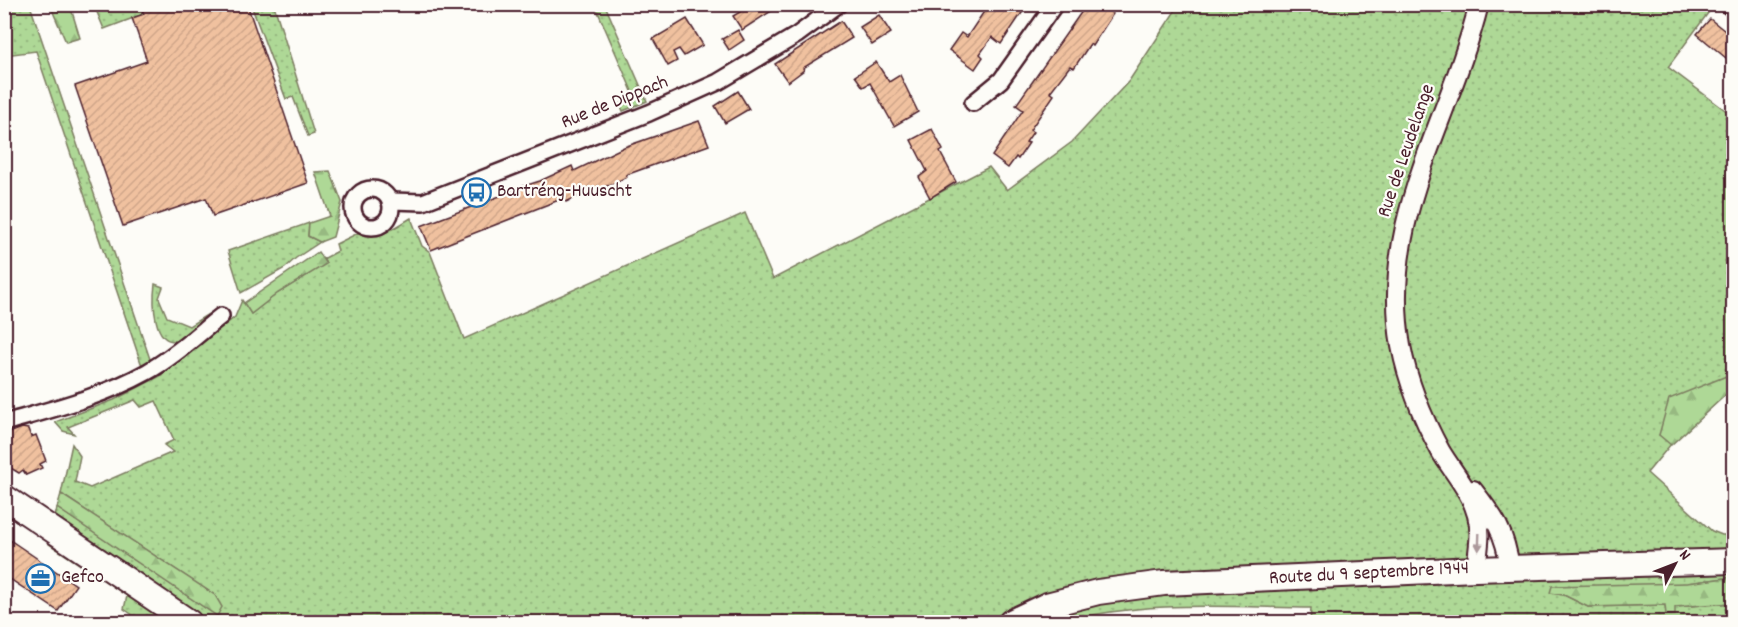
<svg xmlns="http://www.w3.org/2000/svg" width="1738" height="627" viewBox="0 0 1738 627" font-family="Dekko,sans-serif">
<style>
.grass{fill:url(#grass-dots);stroke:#7c7c60;stroke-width:1.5;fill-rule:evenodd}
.forest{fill:url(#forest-firs);stroke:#7c7c60;stroke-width:1.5}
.building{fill:url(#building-hatch);stroke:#4a1f2b;stroke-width:1.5}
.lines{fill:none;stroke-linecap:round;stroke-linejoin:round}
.minor-casing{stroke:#4a1f2b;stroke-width:20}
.tertiary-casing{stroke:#4a1f2b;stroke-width:22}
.primary-casing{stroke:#4a1f2b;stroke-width:28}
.minor{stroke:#fdfcf7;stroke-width:15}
.tertiary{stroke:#fdfcf7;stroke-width:18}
.primary{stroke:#fdfcf7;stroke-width:24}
.oneway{fill:#ac999b}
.labels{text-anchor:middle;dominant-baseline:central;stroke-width:4.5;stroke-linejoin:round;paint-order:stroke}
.street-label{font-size:20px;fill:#4a1f2b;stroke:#fdfcf7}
.poi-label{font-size:20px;fill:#4a1f2b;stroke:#fdfcf7;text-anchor:start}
</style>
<defs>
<pattern id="grass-dots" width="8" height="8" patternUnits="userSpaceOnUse" patternTransform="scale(1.5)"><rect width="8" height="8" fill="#aed896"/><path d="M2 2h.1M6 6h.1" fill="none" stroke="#97b981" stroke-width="1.8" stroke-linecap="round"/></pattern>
<pattern id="forest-firs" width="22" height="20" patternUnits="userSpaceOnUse" patternTransform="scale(1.5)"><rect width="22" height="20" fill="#aed896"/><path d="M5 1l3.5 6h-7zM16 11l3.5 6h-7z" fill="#97b981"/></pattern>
<pattern id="building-hatch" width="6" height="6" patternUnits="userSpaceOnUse" patternTransform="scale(1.5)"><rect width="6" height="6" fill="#f0c19f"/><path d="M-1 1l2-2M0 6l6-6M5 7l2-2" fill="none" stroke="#cfa589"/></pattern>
</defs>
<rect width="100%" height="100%" fill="#fdfcf7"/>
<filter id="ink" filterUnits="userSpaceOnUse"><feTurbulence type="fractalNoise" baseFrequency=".0167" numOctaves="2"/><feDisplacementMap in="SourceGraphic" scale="12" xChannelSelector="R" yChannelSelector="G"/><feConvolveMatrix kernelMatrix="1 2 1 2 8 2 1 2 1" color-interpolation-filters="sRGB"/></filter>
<g filter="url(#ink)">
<g class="grass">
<path d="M 4,5 L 30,5 L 150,359 L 144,366 L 141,363 L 36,51 L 5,55 Z"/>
<path d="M 94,5 L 140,5 L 144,14 L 104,29 Z"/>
<path d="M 251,5 L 274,5 L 314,134 L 308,136 L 293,97 L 286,99 Z"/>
<path d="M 595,5 L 605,5 L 647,101 L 623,111 L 620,104 L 635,98 Z"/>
<path d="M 1179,5 L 1714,5 L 1668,67 L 1733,116 L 1733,139 L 1729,145 L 1734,149 L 1733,388 L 1671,444 L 1647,473 L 1712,531 L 1722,535 L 1733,535 L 1733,577 L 1687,583 L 1550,593 L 1564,595 L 1588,607 L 1665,605 L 1667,615 L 1674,607 L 1733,603 L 1733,622 L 1310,622 L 1311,608 C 1228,607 1143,600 1063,622 L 143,622 L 124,609 L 127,596 L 49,544 L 57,508 L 217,616 L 214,595 L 61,494 L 72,444 L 80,456 L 75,482 L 90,488 L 173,452 L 164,445 L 174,440 L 156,401 L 141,407 L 135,400 L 68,427 L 74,434 L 63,431 L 55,422 L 114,400 L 160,376 L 235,317 L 242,300 L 251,314 L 278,293 L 326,263 L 323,259 L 338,251 L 336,244 L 360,232 C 379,241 395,227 411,218 L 422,246 L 430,252 L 464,339 L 745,213 L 773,279 L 989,167 L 1007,190 L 1072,142 L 1129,81 ZM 1492,514 L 1510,568 L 1476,569 L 1480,539 Z"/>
<path d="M 309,223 L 308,236 L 320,242 L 296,258 L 285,268 L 241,293 L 228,251 Z"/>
<path d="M 155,284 L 163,287 L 159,298 L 167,317 L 189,326 L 215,310 C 210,319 202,324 194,330 C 190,333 185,339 179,340 C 152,348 153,299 155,284 Z"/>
</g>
<g class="forest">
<path d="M 50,5 L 70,5 L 80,38 L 66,42 Z"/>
<path d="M 330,171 L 342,202 L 333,237 L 320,242 L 308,236 L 309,223 L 330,216 L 315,172 Z"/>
<path d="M 318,252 L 326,264 L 278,293 L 251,314 L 244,303 Z"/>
<path d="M 1729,375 L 1733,381 L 1733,388 L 1671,445 L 1659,435 L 1669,399 Z"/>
<path d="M 61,494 L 215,595 L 222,607 L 217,616 L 57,508 Z"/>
<path d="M 1733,577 L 1733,603 L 1675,607 L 1675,615 L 1666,615 L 1665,605 L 1588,607 L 1564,595 L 1550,593 L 1552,586 L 1687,583 Z"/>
</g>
<g class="building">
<path d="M 140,4 L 247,4 L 308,183 L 213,216 L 206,198 L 123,226 L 75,86 L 147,61 L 132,18 L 144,14 Z"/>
<path d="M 735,4 L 782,4 L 742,30 L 733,16 L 740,12 Z"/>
<path d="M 989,4 L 1028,4 L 1001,44 L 992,37 L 980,54 L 983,57 L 975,69 L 949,50 L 961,33 L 967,37 Z"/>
<path d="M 1087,4 L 1101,4 L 1113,14 L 1092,46 L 1090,44 L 1074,68 L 1070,66 L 1050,92 L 1054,95 L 1030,130 L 1033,132 L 1026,142 L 1029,143 L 1018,159 L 1016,157 L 1008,168 L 992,156 L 1023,110 L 1016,105 Z"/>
<path d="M 879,15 L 891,33 L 872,45 L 860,27 Z"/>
<path d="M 687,19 L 703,45 L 684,56 L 679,49 L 673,52 L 677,61 L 668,66 L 653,39 Z"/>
<path d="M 1710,19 L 1734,38 L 1734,48 L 1726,58 L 1697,34 Z"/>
<path d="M 841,21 L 852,38 L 803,68 L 804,70 L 788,82 L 775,64 Z"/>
<path d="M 738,30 L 744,40 L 729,50 L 722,39 Z"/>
<path d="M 876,62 L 889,82 L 900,75 L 918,112 L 894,126 L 870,83 L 863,87 L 855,76 Z"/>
<path d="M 738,91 L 749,109 L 725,123 L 715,106 Z"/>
<path d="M 699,121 L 709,145 L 626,175 L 627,177 L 594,192 L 593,189 L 566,202 L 564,198 L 431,250 L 421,226 L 508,193 L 508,191 L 540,181 L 572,166 L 574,171 L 624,147 Z"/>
<path d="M 932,129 L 943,150 L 940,152 L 956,182 L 930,198 L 919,177 L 927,171 L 911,140 Z"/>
<path d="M 22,428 L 28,429 L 31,437 L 36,435 L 46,461 L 40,464 L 42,468 L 26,475 L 23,470 L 19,473 L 4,464 L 4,435 Z"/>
<path d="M 4,536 L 76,585 L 58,611 L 4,575 Z"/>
</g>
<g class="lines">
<defs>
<g id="minor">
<path d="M 1727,4 L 1734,10"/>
<path d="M 973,103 L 1001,80 L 1055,4"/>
<circle cx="372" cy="208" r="19"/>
<path d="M 391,201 L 423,202 L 649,113 L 718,82 L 797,35 L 839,4"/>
<path d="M 4,423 C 53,409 102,397 147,372 C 174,357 197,335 221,316"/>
</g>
<g id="tertiary">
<path d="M 1473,490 C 1495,518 1505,532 1510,568"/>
<path d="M 1476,569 C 1478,551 1482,533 1477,515 C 1471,492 1453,472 1441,452 C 1423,419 1408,383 1401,346 C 1379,219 1450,122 1479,4"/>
</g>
<g id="primary">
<path d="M 4,497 L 189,622"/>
<path d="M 1011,622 L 1047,605 L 1098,592 L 1164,583 L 1476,569 L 1734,561"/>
</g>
</defs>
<use href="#minor" class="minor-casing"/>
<use href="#tertiary" class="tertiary-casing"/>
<use href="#primary" class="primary-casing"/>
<use href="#minor" class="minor"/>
<use href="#tertiary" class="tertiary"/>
<use href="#primary" class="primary"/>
</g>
<defs><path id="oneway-solid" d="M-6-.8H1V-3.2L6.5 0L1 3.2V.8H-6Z" transform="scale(1.5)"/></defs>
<use class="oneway" href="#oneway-solid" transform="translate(1479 542) rotate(92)"/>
</g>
<defs>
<symbol id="bus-ring" viewBox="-11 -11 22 22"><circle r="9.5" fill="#fdfcf7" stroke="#1f6fb2" stroke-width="1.5"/><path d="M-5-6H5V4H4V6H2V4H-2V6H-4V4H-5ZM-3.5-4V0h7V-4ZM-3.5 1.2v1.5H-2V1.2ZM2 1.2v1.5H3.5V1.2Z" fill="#1f6fb2"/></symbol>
<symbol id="office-ring" viewBox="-11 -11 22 22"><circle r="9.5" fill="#fdfcf7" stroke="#1f6fb2" stroke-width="1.5"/><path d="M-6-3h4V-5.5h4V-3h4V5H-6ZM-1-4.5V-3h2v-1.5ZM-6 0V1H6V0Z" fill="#1f6fb2"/></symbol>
</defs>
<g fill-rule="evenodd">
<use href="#bus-ring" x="460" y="176" width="33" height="33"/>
<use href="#office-ring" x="24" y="562" width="33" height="33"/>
</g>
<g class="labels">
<g class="street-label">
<text transform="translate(615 103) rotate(-22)">Rue de Dippach</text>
<text transform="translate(1407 151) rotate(-71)">Rue de Leudelange</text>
<text transform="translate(1369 574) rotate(-3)">Route du 9 septembre 1944</text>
</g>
<g class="poi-label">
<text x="497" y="192">Bartréng-Huuscht</text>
<text x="61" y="578">Gefco</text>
</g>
</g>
<rect width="1738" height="627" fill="none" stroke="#fdfcf7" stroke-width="24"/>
<rect x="12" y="12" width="1714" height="603" fill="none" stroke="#4a1f2b" stroke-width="2" filter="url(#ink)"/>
<g transform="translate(1675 564) rotate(48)" stroke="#fdfcf7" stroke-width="4.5" paint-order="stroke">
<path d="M0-4.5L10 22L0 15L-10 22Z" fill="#4a1f2b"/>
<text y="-9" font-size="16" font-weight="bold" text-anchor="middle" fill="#4a1f2b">N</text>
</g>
</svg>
